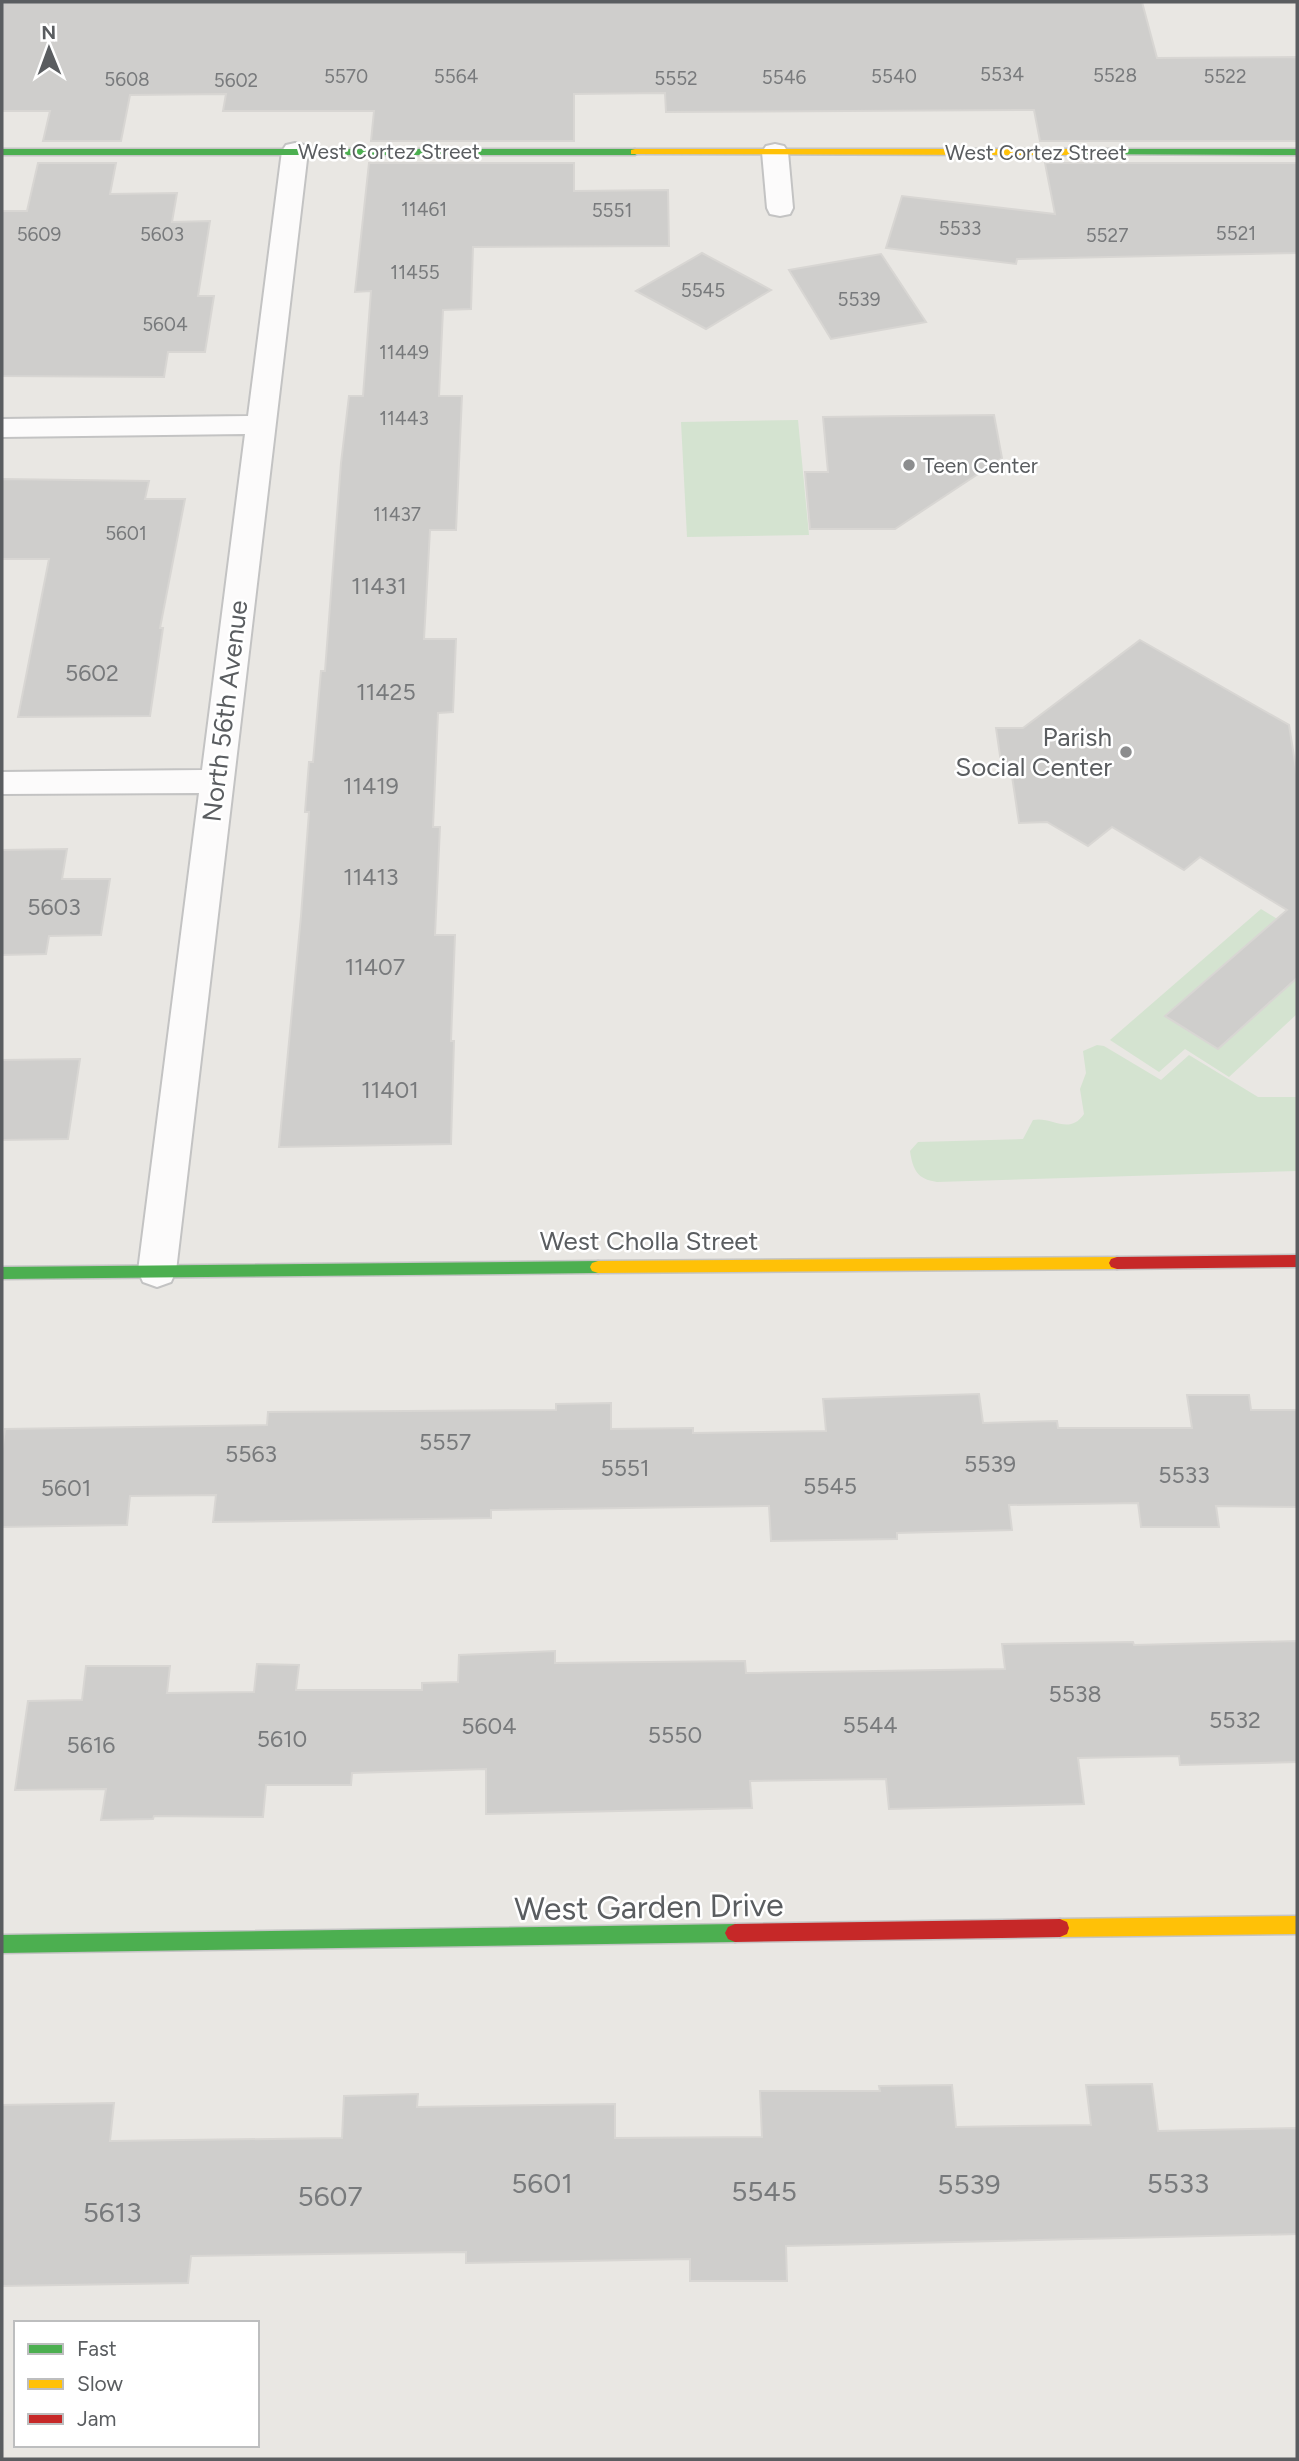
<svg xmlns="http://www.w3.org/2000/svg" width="1299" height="2461" viewBox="0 0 1299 2461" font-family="Figtree,sans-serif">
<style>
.green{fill:#d4e3d0}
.building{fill:#cfcecc;stroke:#d8d6d3;stroke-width:2}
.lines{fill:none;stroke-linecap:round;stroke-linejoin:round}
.street-casing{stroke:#c3c3c3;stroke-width:4}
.fast-casing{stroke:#c4c4c4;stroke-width:3}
.slow-casing{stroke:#c4c4c4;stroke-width:3}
.jam-casing{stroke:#c4c4c4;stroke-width:3}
.street{fill:#fcfbfb;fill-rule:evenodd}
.fast{fill:#4caf50;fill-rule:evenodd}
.slow{fill:#ffc107;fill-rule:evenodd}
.jam{fill:#c62828;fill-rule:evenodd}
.poi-dot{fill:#8c8d8e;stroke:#fff;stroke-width:2.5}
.labels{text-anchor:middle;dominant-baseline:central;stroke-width:5;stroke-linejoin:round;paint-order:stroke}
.far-number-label{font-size:19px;fill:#787a7c}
.far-street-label{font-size:21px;fill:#5a5d60;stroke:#fff}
.far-poi-label{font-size:21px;fill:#5a5d60;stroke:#fff;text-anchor:start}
.number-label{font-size:23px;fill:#787a7c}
.street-label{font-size:26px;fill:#5a5d60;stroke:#fff}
.poi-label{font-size:26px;fill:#5a5d60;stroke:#fff;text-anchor:end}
.near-number-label{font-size:28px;fill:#787a7c}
.near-street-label{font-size:32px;fill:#5a5d60;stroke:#fff}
</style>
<rect width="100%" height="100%" fill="#e9e7e3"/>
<g class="green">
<path d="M 798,420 L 809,535 L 687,537 L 681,422 Z"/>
<path d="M 1261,909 L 1297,931 L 1297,1014 L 1229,1077 L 1185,1049 L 1159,1072 L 1110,1040 Z"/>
<path d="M 1097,1045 L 1104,1046 L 1161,1080 L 1189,1055 L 1258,1097 L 1297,1097 L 1297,1171 L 937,1182 C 917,1179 913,1170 910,1151 L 918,1142 L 1023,1139 L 1033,1120 C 1052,1116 1069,1136 1084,1114 L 1080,1089 L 1086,1073 L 1083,1051 Z"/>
</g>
<g class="building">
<path d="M 2,2 L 1142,2 L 1157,58 L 1297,57 L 1297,141 L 1040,141 L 1034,110 L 666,112 L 665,93 L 574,94 L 574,141 L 371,141 L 374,111 L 223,111 L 226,94 L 130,95 L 121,141 L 43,141 L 50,111 L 2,111 Z"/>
<path d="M 38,163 L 116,163 L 110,194 L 177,193 L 172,222 L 210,221 L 198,296 L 214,296 L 205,352 L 168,352 L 164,377 L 2,376 L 2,211 L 27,211 Z"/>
<path d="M 369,163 L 574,163 L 574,191 L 668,190 L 669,246 L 473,247 L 471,309 L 443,310 L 439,396 L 462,396 L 456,530 L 430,530 L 424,639 L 456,639 L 453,712 L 438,713 L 433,827 L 440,827 L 435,935 L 455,935 L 451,1041 L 454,1041 L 451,1144 L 279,1147 L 301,916 L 309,812 L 305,812 L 309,762 L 313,762 L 321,671 L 325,671 L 341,463 L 349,396 L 363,396 L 371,291 L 355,292 Z"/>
<path d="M 1045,163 L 1297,163 L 1297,253 L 1017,259 L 1016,264 L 886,248 L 902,196 L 1055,214 Z"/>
<path d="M 702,253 L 771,290 L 706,329 L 636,291 Z"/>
<path d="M 881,254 L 926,322 L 831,339 L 789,270 Z"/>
<path d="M 994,415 L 1002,458 L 895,529 L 810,529 L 805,472 L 828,472 L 823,417 Z"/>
<path d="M 2,479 L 149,481 L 145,499 L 185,499 L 160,628 L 163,628 L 150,716 L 18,717 L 49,559 L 2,559 Z"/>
<path d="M 1140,640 L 1289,725 L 1297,775 L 1297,978 L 1218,1049 L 1165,1016 L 1287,910 L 1200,857 L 1184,870 L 1112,827 L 1088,846 L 1047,822 L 1019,823 L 1012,776 L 1003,776 L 996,728 L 1023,728 Z"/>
<path d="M 67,849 L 62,879 L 110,879 L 101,935 L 49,936 L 46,954 L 2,955 L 2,850 Z"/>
<path d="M 80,1059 L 68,1139 L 2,1140 L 2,1060 Z"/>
<path d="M 979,1394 L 983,1423 L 1057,1421 L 1058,1428 L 1192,1428 L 1187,1395 L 1249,1395 L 1251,1410 L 1297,1410 L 1297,1507 L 1216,1506 L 1219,1527 L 1141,1527 L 1138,1503 L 1009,1505 L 1012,1530 L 897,1533 L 897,1539 L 771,1541 L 769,1506 L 491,1510 L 491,1518 L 213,1522 L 216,1495 L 130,1496 L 127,1525 L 2,1527 L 2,1452 L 5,1429 L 267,1425 L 268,1412 L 556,1410 L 556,1404 L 611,1403 L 611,1429 L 693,1428 L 693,1433 L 826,1431 L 823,1399 Z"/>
<path d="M 1297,1641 L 1297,1762 L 1180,1765 L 1179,1756 L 1078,1758 L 1084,1804 L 889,1809 L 886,1779 L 750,1781 L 752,1808 L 486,1814 L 486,1769 L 352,1773 L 351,1785 L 266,1785 L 263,1817 L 154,1816 L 153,1819 L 101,1820 L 106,1789 L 15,1790 L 28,1701 L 82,1700 L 86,1666 L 170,1666 L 167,1693 L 254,1692 L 257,1664 L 299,1665 L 296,1690 L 422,1690 L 422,1683 L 458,1682 L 459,1655 L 555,1651 L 555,1663 L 745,1661 L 746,1673 L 1005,1669 L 1002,1644 L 1133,1642 L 1134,1645 Z"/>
<path d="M 1152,2084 L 1158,2131 L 1297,2128 L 1297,2234 L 786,2246 L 787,2281 L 690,2281 L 690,2259 L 466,2263 L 466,2252 L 191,2256 L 188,2283 L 2,2286 L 2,2105 L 114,2103 L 110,2141 L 342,2138 L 344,2096 L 418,2094 L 417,2107 L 615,2104 L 615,2138 L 762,2137 L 760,2091 L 880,2091 L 879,2086 L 952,2085 L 956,2127 L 1091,2125 L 1086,2085 Z"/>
</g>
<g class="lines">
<defs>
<g id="street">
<path d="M 295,143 L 304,145 L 308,151 L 176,1271 L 171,1282 L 157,1287 L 143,1282 L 138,1271 L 199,793 L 2,794 L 2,772 L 202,770 L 245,434 L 2,437 L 2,419 L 248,416 L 282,151 L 286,145 Z"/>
<path d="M 775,144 L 784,146 L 788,152 L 793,208 L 790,214 L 780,216 L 770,214 L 767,208 L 762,152 L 766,146 Z"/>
</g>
<g id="fast">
<path d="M 2,149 L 635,149 L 640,152 L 635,155 L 2,155 Z"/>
<path d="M 1068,149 L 1297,149 L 1297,155 L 1064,154 L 1063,152 Z"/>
<path d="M 598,1261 L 604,1263 L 606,1267 L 604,1271 L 598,1273 L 2,1279 L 2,1267 Z"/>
<path d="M 735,1924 L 742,1927 L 745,1933 L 742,1939 L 735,1942 L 2,1953 L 2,1935 Z"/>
</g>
<g id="slow">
<path d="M 635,149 L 1068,149 L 1073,152 L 1068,155 L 631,154 L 631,150 Z"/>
<path d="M 1117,1257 L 1123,1259 L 1125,1263 L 1123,1267 L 1117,1269 L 598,1273 L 592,1271 L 590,1267 L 592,1263 L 598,1261 Z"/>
<path d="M 1297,1916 L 1297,1934 L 1060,1937 L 1053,1934 L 1051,1928 L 1053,1922 L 1060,1919 Z"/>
</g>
<g id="jam">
<path d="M 1297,1255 L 1297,1267 L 1117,1269 L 1111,1267 L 1109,1263 L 1111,1259 L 1117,1257 Z"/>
<path d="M 1060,1919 L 1067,1922 L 1069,1928 L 1067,1934 L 1060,1937 L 735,1942 L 728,1939 L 725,1933 L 728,1927 L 735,1924 Z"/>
</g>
</defs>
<use href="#street" class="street-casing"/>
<use href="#fast" class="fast-casing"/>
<use href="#slow" class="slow-casing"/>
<use href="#jam" class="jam-casing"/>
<use href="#street" class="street"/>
<use href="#fast" class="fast"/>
<use href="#slow" class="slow"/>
<use href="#jam" class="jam"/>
</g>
<g class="poi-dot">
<circle cx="909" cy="465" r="7"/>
<circle cx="1126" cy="752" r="7"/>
</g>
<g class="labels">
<g class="far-number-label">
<text x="1002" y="74">5534</text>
<text x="1115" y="75">5528</text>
<text x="346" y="76">5570</text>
<text x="456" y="76">5564</text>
<text x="894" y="76">5540</text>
<text x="1225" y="76">5522</text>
<text x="784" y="77">5546</text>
<text x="676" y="78">5552</text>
<text x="127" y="79">5608</text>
<text x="236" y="80">5602</text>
<text x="424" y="209">11461</text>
<text x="612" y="210">5551</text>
<text x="960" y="228">5533</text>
<text x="1236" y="233">5521</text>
<text x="39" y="234">5609</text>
<text x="162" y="234">5603</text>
<text x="1107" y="235">5527</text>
<text x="415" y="272">11455</text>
<text x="703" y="290">5545</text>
<text x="859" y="299">5539</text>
<text x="165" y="324">5604</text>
<text x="404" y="352">11449</text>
<text x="404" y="418">11443</text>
<text x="397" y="514">11437</text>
<text x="126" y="533">5601</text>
</g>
<g class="far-street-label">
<text x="389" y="151">West Cortez Street</text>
<text x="1036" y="152">West Cortez Street</text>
</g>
<g class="far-poi-label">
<text x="923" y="465">Teen Center</text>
</g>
<g class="number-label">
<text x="379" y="586">11431</text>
<text x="92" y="673">5602</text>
<text x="386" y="692">11425</text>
<text x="371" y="786">11419</text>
<text x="371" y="877">11413</text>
<text x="54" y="907">5603</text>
<text x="375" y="967">11407</text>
<text x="390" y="1090">11401</text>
<text x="445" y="1442">5557</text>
<text x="251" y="1454">5563</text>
<text x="990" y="1464">5539</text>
<text x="625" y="1468">5551</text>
<text x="1184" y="1475">5533</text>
<text x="830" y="1486">5545</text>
<text x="66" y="1488">5601</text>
<text x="1075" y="1694">5538</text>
<text x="1235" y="1720">5532</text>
<text x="870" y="1725">5544</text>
<text x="489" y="1726">5604</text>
<text x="675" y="1735">5550</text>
<text x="282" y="1739">5610</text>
<text x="91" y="1745">5616</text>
</g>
<g class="street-label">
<text transform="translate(225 711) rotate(-83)">North 56th Avenue</text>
<text x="649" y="1241">West Cholla Street</text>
</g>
<g class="poi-label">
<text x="1112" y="737">Parish<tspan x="1112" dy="30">Social Center</tspan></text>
</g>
<g class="near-number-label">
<text x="542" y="2183">5601</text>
<text x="1178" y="2183">5533</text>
<text x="969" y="2184">5539</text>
<text x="764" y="2191">5545</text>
<text x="330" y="2196">5607</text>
<text x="112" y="2212">5613</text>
</g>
<g class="near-street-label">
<text transform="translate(649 1907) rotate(-1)">West Garden Drive</text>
</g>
</g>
<rect width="1299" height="2461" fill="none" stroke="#5a5d60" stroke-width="7"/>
<rect x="14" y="2321" width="245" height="126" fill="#ffffff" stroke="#bdbebf" stroke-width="2"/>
<rect x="28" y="2344" width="35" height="10" fill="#4caf50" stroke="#bdbebf" stroke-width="2"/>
<text x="77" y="2356" font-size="21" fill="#5a5d60">Fast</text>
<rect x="28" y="2379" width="35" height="10" fill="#ffc107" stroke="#bdbebf" stroke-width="2"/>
<text x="77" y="2391" font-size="21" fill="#5a5d60">Slow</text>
<rect x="28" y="2414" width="35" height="10" fill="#c62828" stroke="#bdbebf" stroke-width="2"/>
<text x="77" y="2426" font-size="21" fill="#5a5d60">Jam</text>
<g transform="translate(49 49) rotate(359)" stroke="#ffffff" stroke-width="5" paint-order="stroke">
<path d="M0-5L12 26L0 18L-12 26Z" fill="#5a5d60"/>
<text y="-10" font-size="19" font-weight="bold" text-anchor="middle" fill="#5a5d60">N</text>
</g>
</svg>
